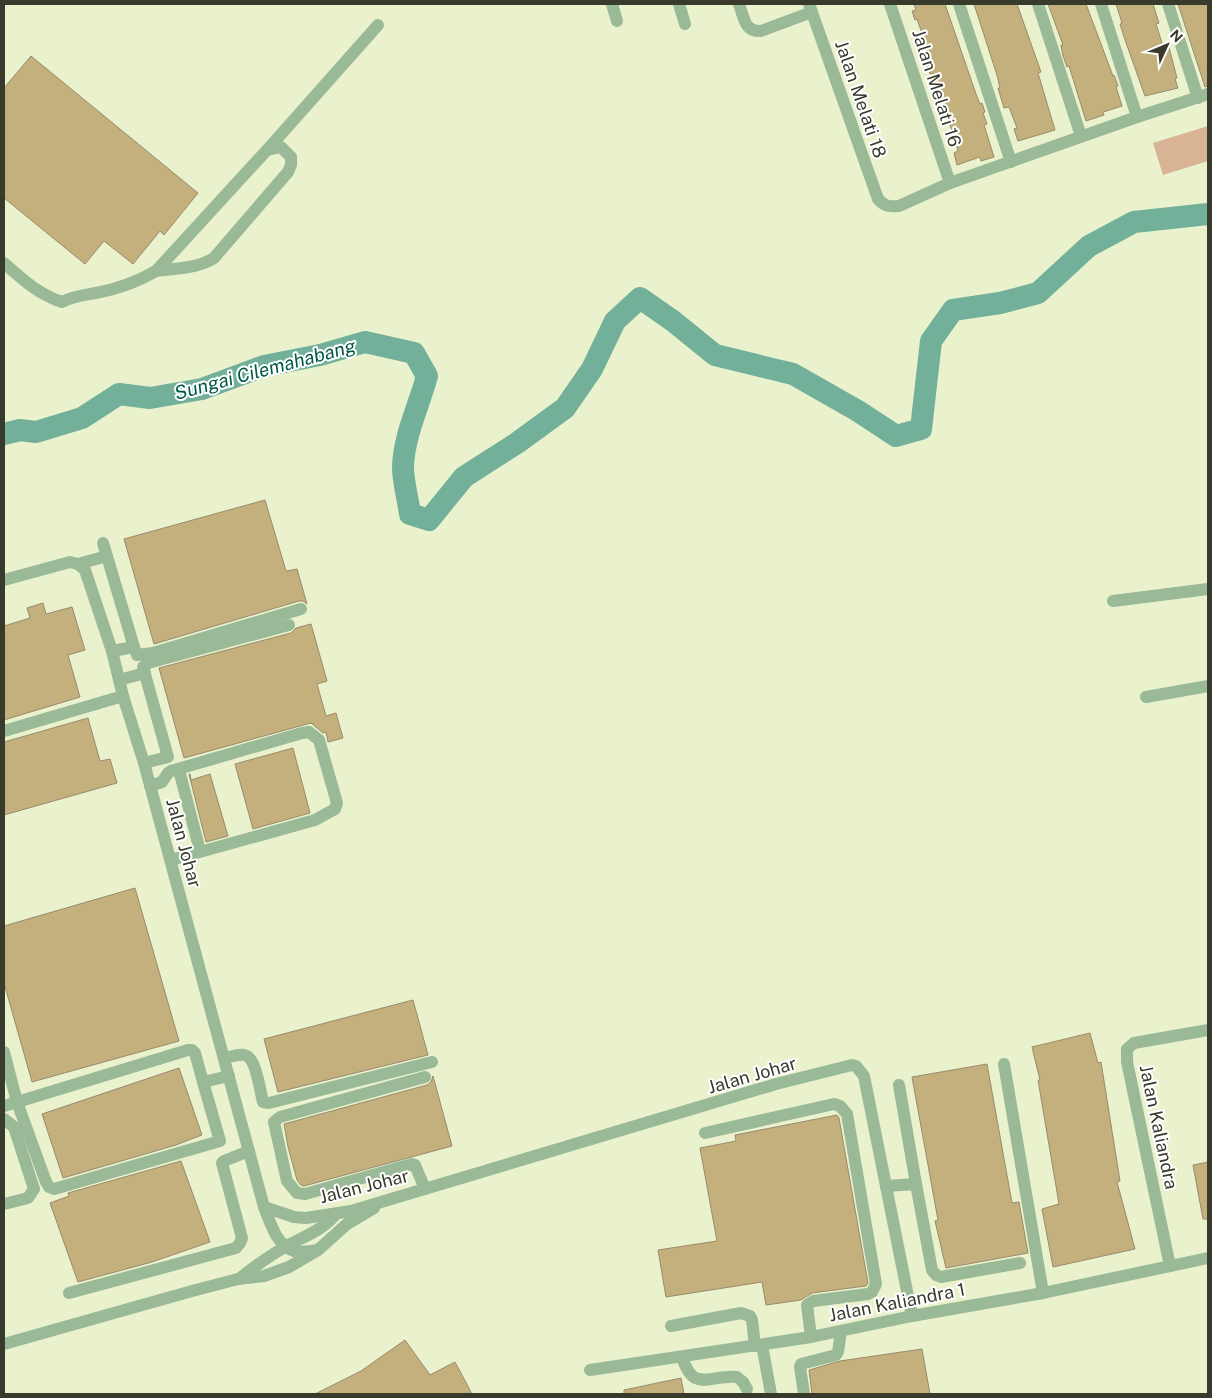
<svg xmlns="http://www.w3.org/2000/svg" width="1212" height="1398" viewBox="0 0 1212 1398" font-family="'Public Sans',sans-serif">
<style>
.green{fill:#d8b495}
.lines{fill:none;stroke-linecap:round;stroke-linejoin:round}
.river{stroke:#72b09a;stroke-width:22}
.building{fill:#c4b07c;stroke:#988b6c}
.minor{stroke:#99b997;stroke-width:12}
.labels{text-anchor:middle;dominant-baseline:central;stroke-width:4;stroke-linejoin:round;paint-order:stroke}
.street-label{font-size:18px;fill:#383a2c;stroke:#fff}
.water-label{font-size:19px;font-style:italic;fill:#015a45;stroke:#fff}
</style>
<rect width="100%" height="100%" fill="#eaf1cd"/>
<path class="green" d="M 1208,126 L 1208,161 L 1163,175 L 1153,143 Z"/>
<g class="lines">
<path class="river" d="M 4,434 L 20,430 L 36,432 L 82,418 L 119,394 L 150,398 L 202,389 L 264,366 L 320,355 L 365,342 L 414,353 L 427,376 C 419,406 404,435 403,467 C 403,482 408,499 410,514 L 429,520 L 464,477 L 517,443 L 565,408 L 592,369 L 615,321 L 640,298 L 673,321 L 715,355 L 793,374 L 858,411 L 896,436 L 921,429 L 931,341 L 953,310 L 1000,303 L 1038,293 L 1089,246 L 1134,222 L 1208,214"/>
</g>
<g class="building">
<path d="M 914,4 L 945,4 L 976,94 L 980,104 L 982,103 L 985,112 L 983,113 L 987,124 L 984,125 L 994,157 L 981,161 L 980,157 L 957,165 L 954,153 L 958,151 L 948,118 L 950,118 L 938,82 L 936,83 L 933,73 L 930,74 L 922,50 L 927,48 L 917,19 L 915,20 L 912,11 L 916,10 Z"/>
<path d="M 974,4 L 1017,4 L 1041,72 L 1038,73 L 1055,130 L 1018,141 L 1014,129 L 1017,128 L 1009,107 L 1004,108 L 998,88 L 1000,88 L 997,75 Z"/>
<path d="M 1048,4 L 1086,4 L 1113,76 L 1114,75 L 1118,86 L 1116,87 L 1122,106 L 1103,112 L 1104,115 L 1086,121 L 1069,66 L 1067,67 L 1063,56 L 1061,45 L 1063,45 Z"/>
<path d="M 1116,4 L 1153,4 L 1159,23 L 1156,24 L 1163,46 L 1168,44 L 1171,55 L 1177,78 L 1175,79 L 1178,88 L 1145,96 L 1124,37 L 1120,24 L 1122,23 Z"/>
<path d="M 1178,4 L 1208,4 L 1208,86 L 1205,87 Z"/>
<path d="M 31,56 L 198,193 L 164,235 L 160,231 L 133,264 L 104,241 L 85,264 L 4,198 L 4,88 Z"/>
<path d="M 265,500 L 286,571 L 297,569 L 307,604 L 303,601 L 299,601 L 154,644 L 124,539 Z"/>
<path d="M 43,603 L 46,614 L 72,607 L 85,650 L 68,655 L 80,697 L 4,720 L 4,626 L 30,618 L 27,608 Z"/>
<path d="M 311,624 L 327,681 L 317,684 L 326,716 L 336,713 L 343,738 L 328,742 L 326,732 L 323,733 L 311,723 L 184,758 L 159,668 L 291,633 L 296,628 Z"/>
<path d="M 88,718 L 100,761 L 110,759 L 117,783 L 4,815 L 4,742 Z"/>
<path d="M 293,748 L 310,813 L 253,829 L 235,764 Z"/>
<path d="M 189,774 L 190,774 L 191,780 L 210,774 L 228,836 L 206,842 Z"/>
<path d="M 135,888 L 179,1041 L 32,1082 L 4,983 L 4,926 Z"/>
<path d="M 413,1000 L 428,1055 L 278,1092 L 264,1039 Z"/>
<path d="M 1090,1033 L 1098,1063 L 1101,1062 L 1120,1181 L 1117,1182 L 1135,1249 L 1053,1267 L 1042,1209 L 1059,1204 L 1038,1080 L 1040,1080 L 1032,1047 Z"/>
<path d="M 987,1064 L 1012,1203 L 1019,1202 L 1028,1253 L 946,1268 L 935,1221 L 938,1220 L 912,1077 Z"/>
<path d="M 179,1068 L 202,1135 L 176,1145 L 63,1178 L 42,1114 Z"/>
<path d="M 433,1076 L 452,1146 L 304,1186 L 301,1185 L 297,1180 L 288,1147 L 284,1124 L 427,1085 L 431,1082 Z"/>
<path d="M 837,1115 L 839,1118 L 868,1283 L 866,1286 L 812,1293 L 801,1300 L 766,1305 L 762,1282 L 666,1297 L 658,1250 L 717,1241 L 700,1148 L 736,1141 L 735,1135 Z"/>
<path d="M 181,1161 L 210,1242 L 152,1262 L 78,1282 L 50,1203 L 69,1196 L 68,1193 Z"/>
<path d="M 1208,1162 L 1208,1219 L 1203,1219 L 1193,1165 Z"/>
<path d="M 405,1340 L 430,1375 L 455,1362 L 472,1394 L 315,1394 L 361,1371 Z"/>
<path d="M 922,1349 L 930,1394 L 812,1394 L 809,1370 L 840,1361 Z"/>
<path d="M 681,1378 L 684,1394 L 624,1394 L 624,1390 Z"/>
</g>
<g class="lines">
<g class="minor">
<path d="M 612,4 L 617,21"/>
<path d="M 679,4 L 685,24"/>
<path d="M 739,4 C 744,17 744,32 761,31 L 812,12"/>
<path d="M 809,4 L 878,199 C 884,206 889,207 899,206 L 950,183 L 1137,117 L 1208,94"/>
<path d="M 890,4 L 950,183"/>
<path d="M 959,4 L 1011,162"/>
<path d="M 1038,4 L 1081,136"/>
<path d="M 1101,4 L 1137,117"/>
<path d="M 1168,4 L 1198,98"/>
<path d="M 4,263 C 22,279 38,294 62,302 C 73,296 84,295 96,293 C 118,289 137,282 156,271 L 267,150 L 378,25"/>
<path d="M 156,271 C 176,268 197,269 214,258 L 288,172 L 291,165 L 291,157 L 281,147 L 267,150"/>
<path d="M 103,543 L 134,647"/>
<path d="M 78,564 L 107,556"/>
<path d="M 4,580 L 70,562 L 78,564 L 85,570 L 112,651 L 123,696 L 144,763 L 264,1207 C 270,1222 276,1245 294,1251 C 302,1253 311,1251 318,1250"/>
<path d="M 1113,601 L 1208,589"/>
<path d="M 112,651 L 134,647 L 137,655 L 153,653 L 301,609"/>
<path d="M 119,680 L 145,673"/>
<path d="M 1146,697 L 1208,686"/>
<path d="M 4,731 L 123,696"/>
<path d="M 144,763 L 168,757 L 143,667 L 148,663 L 289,625"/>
<path d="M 179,770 L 200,851"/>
<path d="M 150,786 L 162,782 L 168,773 L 171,771 L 302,733 L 309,732 L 319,740 L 337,803 L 335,809 L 315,820 L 171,860"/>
<path d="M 4,1052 L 17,1102 L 46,1182 L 49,1187 L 54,1189 L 220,1141 L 203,1082"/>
<path d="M 224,1058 C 230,1057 238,1054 244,1055 C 256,1056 260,1091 263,1102 L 269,1103 L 432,1062"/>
<path d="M 1004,1064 L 1043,1293"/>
<path d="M 899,1085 L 916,1184"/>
<path d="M 4,1106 L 188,1050 L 192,1050 L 195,1053 L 203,1082 L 229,1076"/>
<path d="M 4,1119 L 14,1127 L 34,1189 L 28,1198 L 4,1204"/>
<path d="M 705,1133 L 834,1104 L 840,1106 L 847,1114 L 876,1284 L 872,1292 L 868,1294 L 813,1301 L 807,1305 L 811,1337"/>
<path d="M 886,1186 L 916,1184 L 932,1270 L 936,1275 L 941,1277 L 1020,1263"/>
<path d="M 425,1189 L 415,1165 L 412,1164 L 305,1194 L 297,1193 L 287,1181 L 274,1122 L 280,1117 L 425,1077"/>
<path d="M 264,1207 L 294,1217 L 306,1218 L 351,1211 L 776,1084 L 852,1065 L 856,1066 L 864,1076 L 912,1316"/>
<path d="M 1170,1266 L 1127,1062 L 1127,1049 L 1134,1043 L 1208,1030"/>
<path d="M 239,1279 C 254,1267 270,1255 287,1246 C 305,1236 323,1230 336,1214"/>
<path d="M 69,1293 L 236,1248 L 240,1243 L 242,1238 L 222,1163 L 224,1161 L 249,1151"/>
<path d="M 671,1326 L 741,1313 L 750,1316 L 752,1320 L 755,1346"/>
<path d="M 4,1344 L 192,1291 L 238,1279 L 264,1276 L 289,1267 L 318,1250 L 347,1224 L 374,1208"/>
<path d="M 762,1345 L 771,1394"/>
<path d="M 682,1357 C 694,1393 707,1375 737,1377 L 743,1382 L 747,1389"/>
<path d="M 590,1370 L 811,1337 L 912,1316 L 1043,1293 L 1208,1258"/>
<path d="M 804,1394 L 800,1367 L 801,1364 L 836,1355 L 838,1352 L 841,1331"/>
</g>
</g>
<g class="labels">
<g class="street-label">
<text transform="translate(937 88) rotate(72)">Jalan Melati 16</text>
<text transform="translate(861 99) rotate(71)">Jalan Melati 18</text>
<text transform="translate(184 843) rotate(75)">Jalan Johar</text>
<text transform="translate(752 1075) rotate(-16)">Jalan Johar</text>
<text transform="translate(1159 1127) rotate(78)">Jalan Kaliandra</text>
<text transform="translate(364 1186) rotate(-14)">Jalan Johar</text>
<text transform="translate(897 1302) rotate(-11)">Jalan Kaliandra 1</text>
</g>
<g class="water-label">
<text transform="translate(265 369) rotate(-15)">Sungai Cilemahabang</text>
</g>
</g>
<rect width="1212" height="1398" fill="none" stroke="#383a2c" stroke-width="10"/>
<g transform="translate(1167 45) rotate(46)" stroke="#ffffff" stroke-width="4" paint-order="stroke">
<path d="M0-4L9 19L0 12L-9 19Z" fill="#383a2c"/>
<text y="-8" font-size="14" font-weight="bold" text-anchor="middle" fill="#383a2c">N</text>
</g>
</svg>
